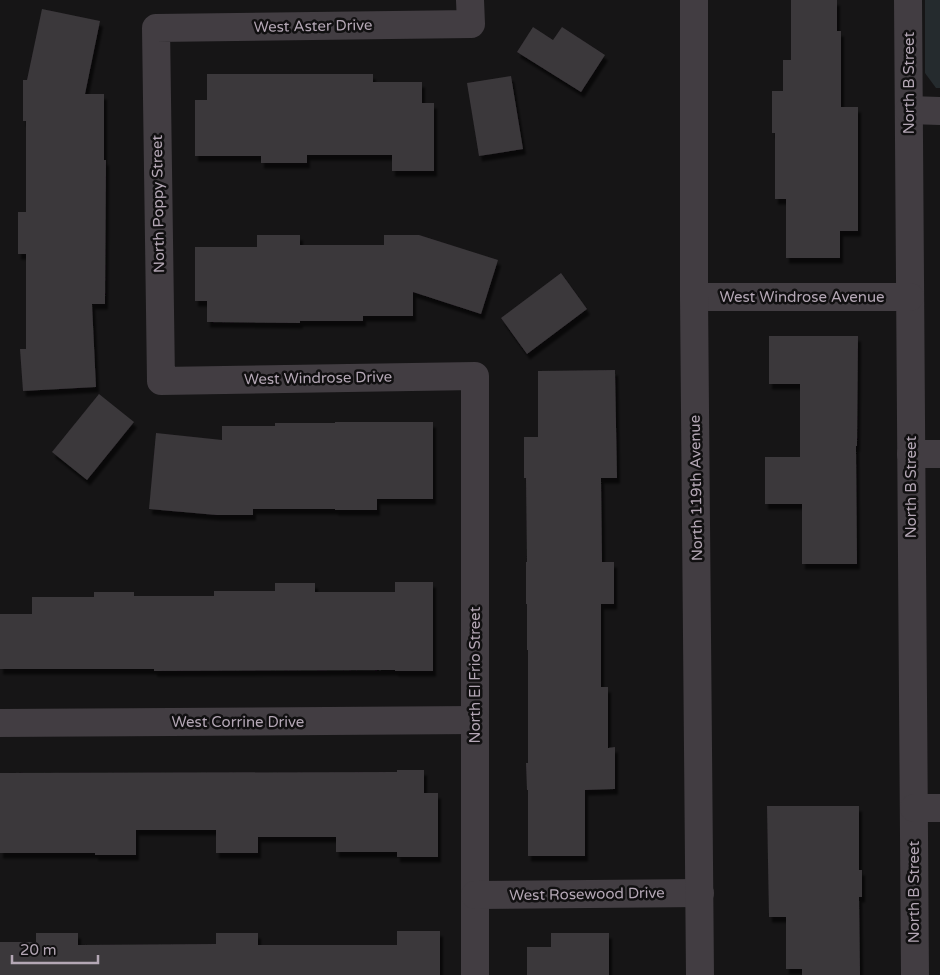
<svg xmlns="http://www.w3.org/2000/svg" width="940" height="975" viewBox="0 0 940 975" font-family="'Varela Round',sans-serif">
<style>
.green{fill:#252b2e}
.building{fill:#3b373b;filter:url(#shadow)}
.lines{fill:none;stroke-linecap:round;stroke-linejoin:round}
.minor{stroke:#423d42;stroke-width:28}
.tertiary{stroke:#423d42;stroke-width:28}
.labels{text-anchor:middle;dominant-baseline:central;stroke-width:5;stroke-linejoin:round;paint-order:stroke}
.street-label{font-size:15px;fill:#b4a7b5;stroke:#111011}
</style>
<defs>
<filter id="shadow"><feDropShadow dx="3" dy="5.5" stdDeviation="1" flood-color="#0009"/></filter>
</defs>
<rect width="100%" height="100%" fill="#161516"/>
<path class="green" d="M 925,0 L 940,0 L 940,88 L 936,88 L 925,73 Z"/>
<g class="building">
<path d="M 791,0 L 837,0 L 837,31 L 841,31 L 841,107 L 858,107 L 858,231 L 840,231 L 840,258 L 786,258 L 786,199 L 775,199 L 775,133 L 772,133 L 772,91 L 783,91 L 783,60 L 791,60 Z"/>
<path d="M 42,9 L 100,21 L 85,94 L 104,94 L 104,160 L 106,160 L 105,304 L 92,304 L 96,387 L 23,391 L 20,349 L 26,349 L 26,254 L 18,254 L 18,212 L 26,212 L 26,121 L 23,121 L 23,80 L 27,80 Z"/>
<path d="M 533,27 L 553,40 L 562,27 L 605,55 L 581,92 L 517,52 Z"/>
<path d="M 207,74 L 373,74 L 373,82 L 422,82 L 422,103 L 434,103 L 434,171 L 392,171 L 392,155 L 307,155 L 307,163 L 261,163 L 261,156 L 195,156 L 195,100 L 207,100 Z"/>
<path d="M 511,76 L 523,149 L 479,156 L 467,83 Z"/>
<path d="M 257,235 L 300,235 L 300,245 L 384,245 L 384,235 L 419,235 L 498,260 L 481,314 L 413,292 L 413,316 L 363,316 L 363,321 L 300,321 L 300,323 L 207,322 L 207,301 L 195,301 L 195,247 L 257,247 Z"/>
<path d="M 561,273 L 587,309 L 527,354 L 501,318 Z"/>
<path d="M 769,336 L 858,336 L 857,446 L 856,446 L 857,564 L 802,564 L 802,504 L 765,504 L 765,457 L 800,457 L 800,384 L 769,384 Z"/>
<path d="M 615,370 L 617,478 L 601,478 L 602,562 L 614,562 L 614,604 L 601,604 L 601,687 L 608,687 L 608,748 L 615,747 L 615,789 L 585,790 L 585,856 L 528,856 L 528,790 L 527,790 L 526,763 L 528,763 L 528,650 L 527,650 L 527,604 L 526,604 L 526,562 L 527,562 L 526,478 L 524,478 L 524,437 L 538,437 L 538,371 Z"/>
<path d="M 99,394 L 134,422 L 87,480 L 52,452 Z"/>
<path d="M 335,422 L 433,422 L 433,499 L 377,499 L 377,510 L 335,510 L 335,509 L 253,509 L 253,515 L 217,515 L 149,509 L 156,433 L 222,440 L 222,426 L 275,426 L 275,423 L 335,423 Z"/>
<path d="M 395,582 L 433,582 L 433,671 L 395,671 L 395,670 L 154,671 L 154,669 L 0,669 L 0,614 L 32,614 L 32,597 L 94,597 L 94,592 L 134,592 L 134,596 L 214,596 L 214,591 L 275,591 L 275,583 L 315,583 L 315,592 L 395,592 Z"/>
<path d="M 397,770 L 424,770 L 424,793 L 438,793 L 438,857 L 397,857 L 397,852 L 336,852 L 336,837 L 258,837 L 258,853 L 216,853 L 216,830 L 136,830 L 136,855 L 95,855 L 95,853 L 0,853 L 0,773 L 397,772 Z"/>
<path d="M 767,806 L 859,806 L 859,870 L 862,870 L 862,897 L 859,897 L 860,975 L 802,975 L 802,969 L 786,969 L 786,917 L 769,917 Z"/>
<path d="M 397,931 L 440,931 L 440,975 L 0,975 L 0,942 L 36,942 L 36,933 L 78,933 L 78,945 L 216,944 L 216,933 L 258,933 L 258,945 L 397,945 Z"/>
<path d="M 551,933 L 609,933 L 609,975 L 527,975 L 527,947 L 551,947 Z"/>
</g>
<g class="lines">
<g class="minor">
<path d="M 470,0 L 471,24 L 156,28 L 161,381 L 475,376 L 475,975"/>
<path d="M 908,0 L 915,975"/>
<path d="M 909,110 L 940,111"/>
<path d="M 694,297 L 910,297"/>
<path d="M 911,454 L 940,454"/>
<path d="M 0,723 L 475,720"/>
<path d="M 914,808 L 940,808"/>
<path d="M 475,895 L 700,893"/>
</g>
<path class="tertiary" d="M 694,0 L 694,297 L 700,975"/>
</g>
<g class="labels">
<g class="street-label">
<text transform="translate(313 26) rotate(-1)">West Aster Drive</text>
<text transform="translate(909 83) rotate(-90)">North B Street</text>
<text transform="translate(158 204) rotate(-91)">North Poppy Street</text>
<text x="802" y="297">West Windrose Avenue</text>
<text transform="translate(318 378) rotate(-1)">West Windrose Drive</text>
<text transform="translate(911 487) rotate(-90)">North B Street</text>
<text transform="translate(696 488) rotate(-91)">North 119th Avenue</text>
<text transform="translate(475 675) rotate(-90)">North El Frio Street</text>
<text x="238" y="722">West Corrine Drive</text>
<text transform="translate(914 892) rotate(-90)">North B Street</text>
<text transform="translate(587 894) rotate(-1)">West Rosewood Drive</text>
</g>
</g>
<path d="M12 955v8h86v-8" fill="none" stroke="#b4a7b5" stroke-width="2.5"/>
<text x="20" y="955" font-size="15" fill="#b4a7b5" stroke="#111011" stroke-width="4" paint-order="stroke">20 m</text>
</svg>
